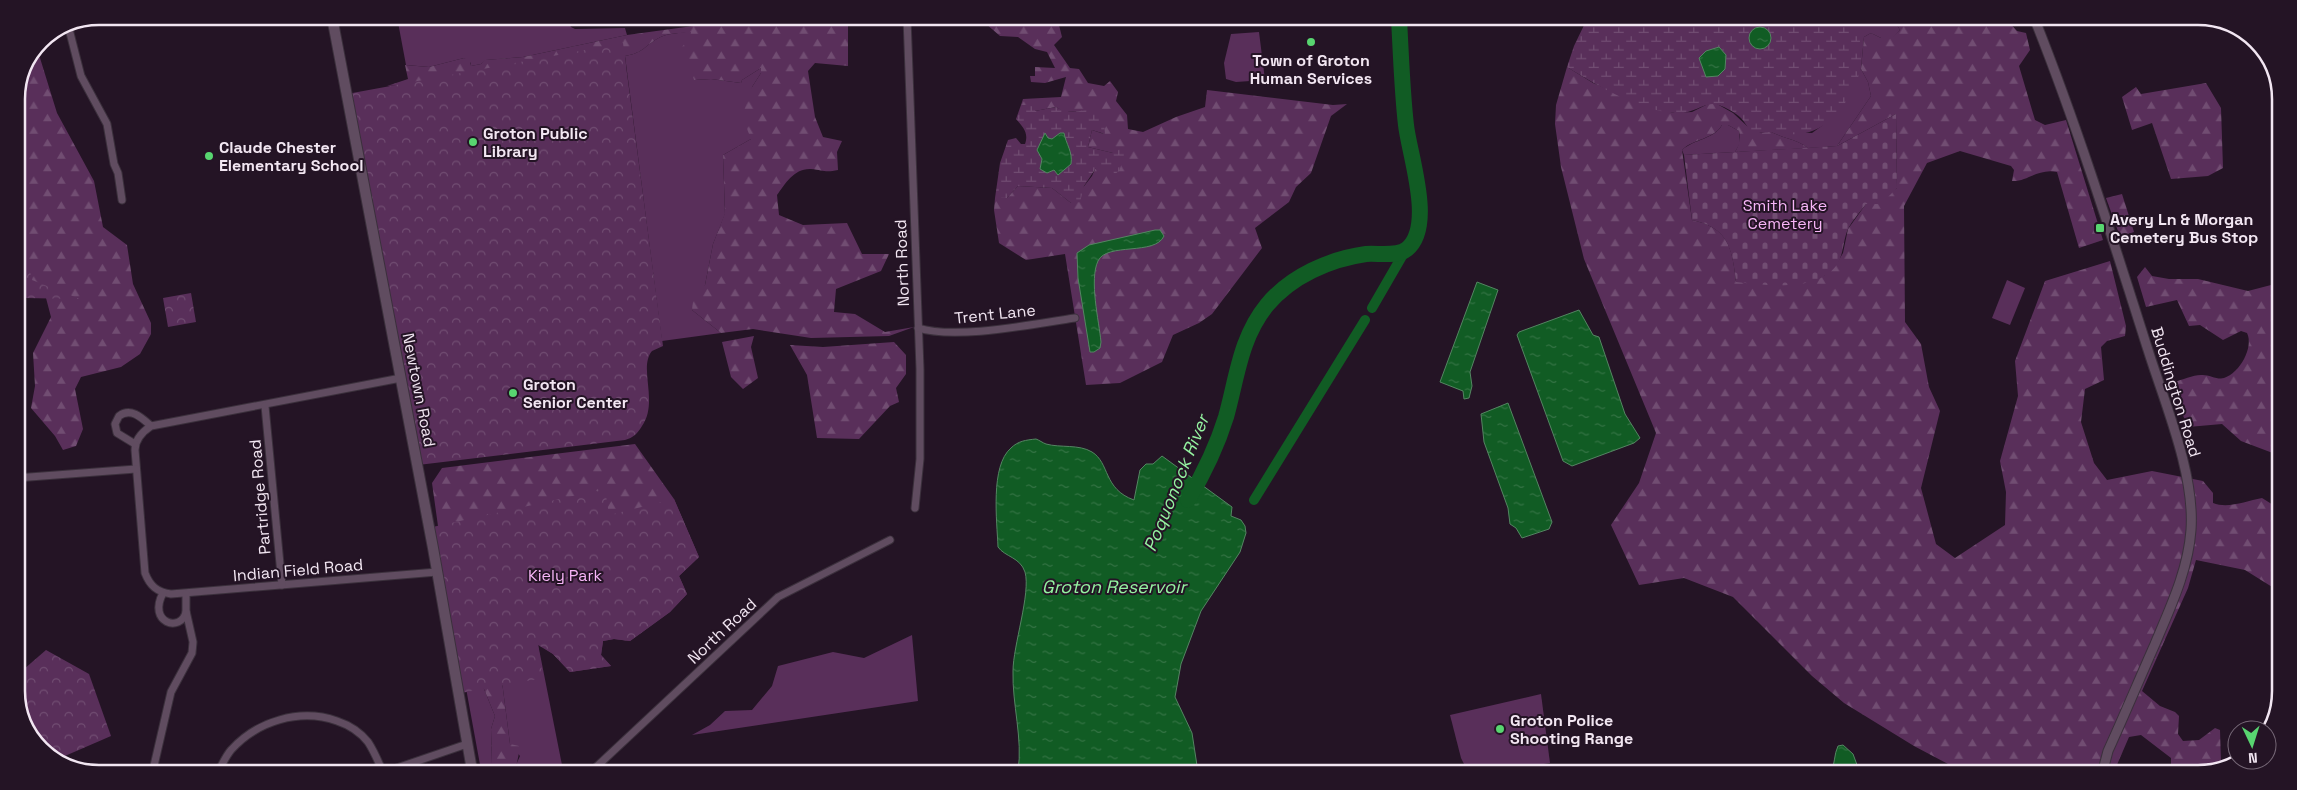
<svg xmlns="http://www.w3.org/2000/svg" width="2297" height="790" viewBox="0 0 2297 790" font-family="'Space Grotesk',sans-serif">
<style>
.green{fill:#592f5a}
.forest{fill:url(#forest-firs)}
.wetland{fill:url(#wetland-marsh)}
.cemetery{fill:url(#cemetery-stones)}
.park{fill:url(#park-crowns)}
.water{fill:url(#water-ripples);stroke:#548562}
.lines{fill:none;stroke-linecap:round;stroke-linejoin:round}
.canal{stroke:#115c24;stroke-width:10}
.river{stroke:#115c24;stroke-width:16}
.minor-casing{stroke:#3b303c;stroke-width:9}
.tertiary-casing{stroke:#3b303c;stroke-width:11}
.secondary-casing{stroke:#3b303c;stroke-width:12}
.minor{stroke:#604c60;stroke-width:7}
.tertiary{stroke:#604c60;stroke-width:9}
.secondary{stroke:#604c60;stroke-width:10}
.poi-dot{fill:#58d570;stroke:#241425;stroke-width:2}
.labels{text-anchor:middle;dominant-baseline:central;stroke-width:4;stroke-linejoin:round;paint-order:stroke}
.poi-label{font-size:16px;font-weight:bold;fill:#f2e6f2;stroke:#241425;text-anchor:start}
.park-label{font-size:16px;fill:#f7b5f7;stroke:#241425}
.street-label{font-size:16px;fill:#f2e6f2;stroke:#241425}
.water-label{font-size:18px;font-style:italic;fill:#95f3a1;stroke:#241425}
.rim{fill:none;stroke:#f2e6f2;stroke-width:2.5}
</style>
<defs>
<pattern id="forest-firs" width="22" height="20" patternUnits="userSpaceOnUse" patternTransform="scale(1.25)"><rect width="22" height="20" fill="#592f5a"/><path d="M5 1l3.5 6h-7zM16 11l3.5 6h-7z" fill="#714d72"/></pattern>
<pattern id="wetland-marsh" width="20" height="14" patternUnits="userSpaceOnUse" patternTransform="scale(1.25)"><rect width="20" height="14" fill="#592f5a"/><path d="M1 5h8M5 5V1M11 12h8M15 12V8" fill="none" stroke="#714d72"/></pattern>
<pattern id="cemetery-stones" width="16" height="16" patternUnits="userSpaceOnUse" patternTransform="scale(1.25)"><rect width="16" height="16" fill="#592f5a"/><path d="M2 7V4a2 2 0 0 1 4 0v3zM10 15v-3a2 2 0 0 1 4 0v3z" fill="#714d72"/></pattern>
<pattern id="park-crowns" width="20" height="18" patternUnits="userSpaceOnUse" patternTransform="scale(1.25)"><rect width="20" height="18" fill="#592f5a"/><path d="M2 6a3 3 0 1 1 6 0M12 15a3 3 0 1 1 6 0" fill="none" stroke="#714d72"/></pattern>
<pattern id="water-ripples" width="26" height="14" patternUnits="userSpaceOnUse" patternTransform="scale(1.25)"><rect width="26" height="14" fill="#115c24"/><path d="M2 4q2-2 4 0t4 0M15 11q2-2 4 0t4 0" fill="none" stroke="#347344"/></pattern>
</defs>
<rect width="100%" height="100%" fill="#241425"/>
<g class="green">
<path d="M 397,17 L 565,17 L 571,27 L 575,29 L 625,28 L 627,35 L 523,57 L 486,60 L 481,64 L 471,66 L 471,63 L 464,58 L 429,67 L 406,65 Z"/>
<path d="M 1865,20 L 1894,20 L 1900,30 L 1892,39 L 1881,38 L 1871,33 L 1864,37 L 1861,69 L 1868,82 L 1871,96 L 1837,146 L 1808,148 C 1796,139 1782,138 1769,131 L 1812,133 L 1823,125 L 1861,69 L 1859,33 Z"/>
<path d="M 691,31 L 694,80 L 711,79 L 741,83 L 742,80 L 761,68 L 761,73 L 752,87 L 751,139 L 723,155 L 725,214 L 713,244 L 705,285 L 692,310 L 721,333 L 662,341 L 625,56 C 645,53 646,43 663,36 C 671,33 682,33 691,31 Z"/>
<path d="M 1259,32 L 1265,80 L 1236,82 L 1226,79 L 1224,63 L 1231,34 Z"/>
<path d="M 1722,125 L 1728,125 L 1739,131 L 1740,143 L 1735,152 L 1684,155 L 1682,150 C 1694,139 1713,140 1722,125 Z"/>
<path d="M 2007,280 L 2025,288 L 2010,325 L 1992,318 Z"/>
<path d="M 912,635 L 918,701 L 692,735 L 710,725 L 725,711 L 752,710 L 772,686 L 778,666 L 833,652 L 864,658 Z"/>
<path d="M 538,644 L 563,770 L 516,770 L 516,765 L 520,756 L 510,744 L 500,666 Z"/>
<path d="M 459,650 L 484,689 L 495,716 L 491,729 L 492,764 L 494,770 L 481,770 Z"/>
<path d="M 1541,694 L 1550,763 L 1493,772 L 1468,772 L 1461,758 L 1450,715 Z"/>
</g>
<g class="forest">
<path d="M 752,18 L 848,18 L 848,66 L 815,63 L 808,71 L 815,117 L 823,137 L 842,141 L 837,152 L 838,170 C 825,173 823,170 811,169 C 794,168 785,184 777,195 L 779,215 L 803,225 L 847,223 L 862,254 L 889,254 L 881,271 L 836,289 L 834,312 L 855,314 L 885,332 L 914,327 L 889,336 L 811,338 L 753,329 L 721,333 L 692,310 L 694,291 L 705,285 L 713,244 L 725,213 L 723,155 L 751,139 L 742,116 L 752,87 L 761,73 L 761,68 L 742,80 L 741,83 L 711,79 L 694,80 L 682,47 L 690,37 L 691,32 C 682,33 671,33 663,36 C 646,43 645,53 625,56 L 626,70 L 387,86 L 408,79 L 405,65 L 429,67 L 464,58 L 470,60 L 471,66 L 481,64 L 485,60 L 523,57 L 627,35 Z"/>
<path d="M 991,18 L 1007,18 L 1059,25 L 1062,37 L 1054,45 L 1070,68 L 1079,69 L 1088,83 L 1104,86 L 1110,81 L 1118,92 L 1116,101 L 1127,115 L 1128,129 L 1143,132 L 1176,117 L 1205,107 L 1207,90 L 1333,105 L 1347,104 L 1331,116 L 1311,173 L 1296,187 L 1289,202 L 1255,228 L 1262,248 L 1212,314 L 1199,323 L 1173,335 L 1162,362 L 1120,383 L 1086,385 L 1065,254 L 1026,260 L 999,243 L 994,210 L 995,198 L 1007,198 L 1018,186 L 1052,188 L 1071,203 L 1092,176 L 1096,167 L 1101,167 L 1113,153 L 1088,147 L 1092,130 L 1104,134 L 1083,112 L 1063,111 L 1056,107 L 1035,111 L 1035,105 L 1021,105 L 1023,99 L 1061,97 L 1066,77 L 1045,83 L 1031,82 L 1030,76 L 1035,76 L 1035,67 L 1055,68 L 1047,52 L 1035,49 L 1018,37 L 1000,36 L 985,23 Z"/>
<path d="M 1894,20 L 2007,20 L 2017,31 L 2026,33 L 2030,50 L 2019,66 L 2035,120 L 2045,125 L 2066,120 L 2103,240 L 2079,248 L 2057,172 C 2038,168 2027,182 2012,181 L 2014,170 L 2011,166 L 1960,151 L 1927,163 L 1904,206 L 1905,322 L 1921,344 L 1929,387 L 1940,411 L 1921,488 L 1936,544 L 1955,558 L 2005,525 L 2006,492 L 2000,461 L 2018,396 L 2015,361 L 2045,281 L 2110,261 L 2126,326 L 2125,336 L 2107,341 L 2101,347 L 2104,380 L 2085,389 L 2081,422 L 2094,463 L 2107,480 L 2152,471 L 2203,481 L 2213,493 L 2213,503 C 2228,509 2246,501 2262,498 L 2278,508 L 2277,590 L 2245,570 L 2196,560 L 2188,588 L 2142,691 L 2160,706 L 2175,712 L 2179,716 L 2178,734 L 2183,741 L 2199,740 L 2215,728 L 2220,730 L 2221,763 L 2230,763 L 2198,774 L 2171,774 L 2171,758 L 2141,735 L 2129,737 L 2113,774 L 1965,773 L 1914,746 L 1844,703 L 1812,676 L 1733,597 L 1684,578 L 1639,585 L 1611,525 L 1639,483 L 1656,433 L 1584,259 L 1561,167 L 1555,124 L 1556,105 L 1567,67 L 1593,83 L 1646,106 L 1674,113 L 1692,112 L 1708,104 L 1717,104 L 1733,113 L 1747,126 L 1761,133 L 1769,131 C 1782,138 1796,139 1808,148 L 1735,152 C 1739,145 1741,140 1739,131 L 1728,125 L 1722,125 C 1713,140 1694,138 1682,150 L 1692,220 C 1729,228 1732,248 1736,282 L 1824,276 L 1836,265 L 1843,253 L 1848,229 L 1866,204 L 1874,204 L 1897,188 L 1896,114 L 1837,146 L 1871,96 L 1868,82 L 1861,69 L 1864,37 L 1871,33 L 1881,38 L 1892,38 L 1900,30 Z"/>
<path d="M 35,53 L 40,58 L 57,113 L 94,181 L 103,227 L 127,245 L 133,284 L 151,323 L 151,334 L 140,354 L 121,367 L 81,377 L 75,389 L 83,429 L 76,446 L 63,450 L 55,436 L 31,408 L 35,386 L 33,353 L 51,317 L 46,298 L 25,290 L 26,242 L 16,171 L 16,94 Z"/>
<path d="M 2206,83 L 2221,108 L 2223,168 L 2208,176 L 2171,179 L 2152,123 L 2132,130 L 2122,97 L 2136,87 L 2141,94 Z"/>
<path d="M 2122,194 L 2134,232 L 2122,236 L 2118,231 L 2106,198 Z"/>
<path d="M 2145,267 L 2152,276 L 2169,279 L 2198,279 L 2248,291 L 2271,285 L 2279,287 L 2278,455 L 2241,441 L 2222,424 L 2188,427 L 2179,406 L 2174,382 C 2182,380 2193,375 2201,375 C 2208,374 2217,380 2224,378 C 2240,373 2254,347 2247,333 L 2241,331 L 2223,340 L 2200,325 L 2189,326 L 2177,300 L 2146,307 L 2137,277 Z"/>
<path d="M 754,336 L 751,347 L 758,378 L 743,389 L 731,377 L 722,342 Z"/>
<path d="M 894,342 L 906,355 L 906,374 L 896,388 L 899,402 L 890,406 L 859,439 L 817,438 L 807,375 L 790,345 L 823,347 Z"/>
<path d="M 635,444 L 674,499 L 699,557 L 679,576 L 687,594 L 670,612 L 630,641 L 614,639 L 603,641 L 601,655 L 611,666 L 570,672 L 553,654 L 538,644 L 500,666 L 510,744 L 519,746 C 520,755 516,762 516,770 L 494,770 L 492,764 L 491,729 L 495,716 L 484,689 L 438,526 L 432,483 L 442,468 Z"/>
</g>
<g class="wetland">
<path d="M 1587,19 L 1865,20 C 1856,41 1862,48 1861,68 C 1861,73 1856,80 1854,86 C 1842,115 1817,140 1783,133 C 1774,131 1759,134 1753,132 C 1748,129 1745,122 1741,118 C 1735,112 1722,105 1714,104 C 1702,103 1692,115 1675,113 C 1640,111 1596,85 1567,67 L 1574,46 Z"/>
<path d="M 1021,105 L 1035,105 L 1035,111 L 1056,107 C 1068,114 1082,112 1094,107 L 1104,122 L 1105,134 L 1092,130 L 1088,147 L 1113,153 L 1121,148 L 1126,153 L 1119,171 L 1112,176 L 1101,167 L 1096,168 L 1084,186 L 1080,202 L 1071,203 L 1052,188 L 1018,186 L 1007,198 L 995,198 L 1000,163 L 1008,140 L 1016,138 L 1021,144 L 1025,144 C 1029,133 1023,127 1016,119 Z"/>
</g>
<path class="cemetery" d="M 1896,114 L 1897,188 L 1881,204 L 1866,204 C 1860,212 1852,221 1848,229 C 1843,240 1844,252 1838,263 C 1820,293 1764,285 1736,282 C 1732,249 1729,228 1692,220 L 1684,155 L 1837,146 Z"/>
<g class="park">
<path d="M 623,43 L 663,346 L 652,351 C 638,368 659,401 642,426 C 638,433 633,438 625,440 L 418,465 L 347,94 Z"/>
<path d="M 16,171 L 26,254 L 32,280 L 80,299 L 24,298 L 16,296 Z"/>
<path d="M 191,293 L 196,322 L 168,327 L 163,298 Z"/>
<path d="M 605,489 L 609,515 L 674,499 L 699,557 L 679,576 L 687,594 L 670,612 L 630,641 L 614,639 L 603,641 L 601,655 L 611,666 L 570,672 L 553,654 L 538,645 L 543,678 L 461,693 L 428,528 Z"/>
<path d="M 46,650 L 89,674 L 111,736 L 58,759 L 34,742 L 16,697 L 16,676 Z"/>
</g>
<g class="water">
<circle cx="1760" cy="38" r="11"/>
<path d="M 1719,47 L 1726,55 L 1725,69 L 1718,76 L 1706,77 L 1699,58 L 1706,51 Z"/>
<path d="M 1045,133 L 1048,138 L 1052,139 L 1060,133 L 1064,133 C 1066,144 1073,152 1071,164 L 1058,175 L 1054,170 L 1047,173 L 1040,169 L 1042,159 L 1037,150 Z"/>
<path d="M 1155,230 L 1160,230 L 1164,236 C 1155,256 1107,242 1098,261 C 1089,280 1099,321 1101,342 L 1100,348 L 1094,352 L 1090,352 L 1078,278 L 1077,253 L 1089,245 Z"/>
<path d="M 1477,282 L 1498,290 L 1470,372 L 1472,386 L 1469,398 L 1464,399 L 1463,391 L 1440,382 Z"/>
<path d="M 1579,310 L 1593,335 L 1599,337 L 1625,414 L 1640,438 L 1634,443 L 1572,466 L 1563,461 L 1517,335 L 1519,332 Z"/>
<path d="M 1508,403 L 1552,522 L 1549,529 L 1522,538 L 1516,528 L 1510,524 L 1508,508 L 1484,442 L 1481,414 Z"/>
<path d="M 1036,439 C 1039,440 1043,443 1046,444 C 1060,448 1079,444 1092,452 C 1110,463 1103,489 1134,500 L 1140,470 L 1146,464 L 1153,464 L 1162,456 L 1232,507 L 1231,516 L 1241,520 L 1245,526 L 1246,533 L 1240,552 L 1201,611 L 1181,664 L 1175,697 L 1192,733 L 1198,772 L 1018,771 C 1023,739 1012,704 1013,671 C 1013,646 1031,593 1025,572 C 1020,557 1005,557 998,547 C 997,521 990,466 1011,448 C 1018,441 1026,440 1036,439 Z"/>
<path d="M 1843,745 L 1853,754 L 1860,773 L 1831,773 C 1835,764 1834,754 1838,746 Z"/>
</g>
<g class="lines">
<g class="canal">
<path d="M 1372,308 L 1405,251"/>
<path d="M 1254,500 L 1365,320"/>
</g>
<path class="river" d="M 1188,500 C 1204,473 1217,446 1226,417 C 1237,378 1240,338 1267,305 C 1291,276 1330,259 1366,254 C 1379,253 1397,257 1407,249 C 1435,226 1409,154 1406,125 C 1402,90 1401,54 1399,19"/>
<defs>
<g id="minor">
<path d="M 907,18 L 920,369 L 920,459 L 915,508"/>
<path d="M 69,29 L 81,76 L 107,124 L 114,164 L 118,173 L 122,200"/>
<path d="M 918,328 C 957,340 1033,324 1075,318"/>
<path d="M 401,378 L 151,426 C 142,432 135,439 135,450 L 145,573 C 150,586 157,592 171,594 L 437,572"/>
<path d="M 265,406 L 282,585"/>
<path d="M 135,444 L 117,433 L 115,424 L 119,416 C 131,407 142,418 151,426"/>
<path d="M 16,478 L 136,469"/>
<path d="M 163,593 C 147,623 181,633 186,612"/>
<path d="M 153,770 L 171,692 L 192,653 L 193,642 L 186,611 L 186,594"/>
<path d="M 219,770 C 223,763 226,756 231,750 C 257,721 300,708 337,721 C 349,725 360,732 368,742 C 374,751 378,761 382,770"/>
<path d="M 391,770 L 467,744"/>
<path d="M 593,770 L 778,597 L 890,540"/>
</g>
<path id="tertiary" d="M 2035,20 C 2078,128 2113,240 2148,350 C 2165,404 2195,474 2191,530 C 2188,571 2170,608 2155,644 C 2139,680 2124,716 2108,751 L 2102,774"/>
<path id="secondary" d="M 332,17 L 433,548 L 472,770"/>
</defs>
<use href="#minor" class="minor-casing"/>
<use href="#tertiary" class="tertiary-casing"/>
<use href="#secondary" class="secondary-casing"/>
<use href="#minor" class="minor"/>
<use href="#tertiary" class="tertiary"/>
<use href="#secondary" class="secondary"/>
</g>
<g class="poi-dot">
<circle cx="1311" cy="42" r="5"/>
<circle cx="473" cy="142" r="5"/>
<circle cx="209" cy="156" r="5"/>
<rect x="2095" y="223" width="10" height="10" rx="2.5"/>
<circle cx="513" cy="393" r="5"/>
<circle cx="1500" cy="729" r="5"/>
</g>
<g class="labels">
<g class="poi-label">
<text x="1311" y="60" text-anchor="middle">Town of Groton<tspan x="1311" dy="18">Human Services</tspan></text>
<text x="483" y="133">Groton Public<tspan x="483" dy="18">Library</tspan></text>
<text x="219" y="147">Claude Chester<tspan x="219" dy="18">Elementary School</tspan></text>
<text x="2110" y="219">Avery Ln &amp; Morgan<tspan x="2110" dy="18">Cemetery Bus Stop</tspan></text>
<text x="523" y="384">Groton<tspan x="523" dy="18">Senior Center</tspan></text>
<text x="1510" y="720">Groton Police<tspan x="1510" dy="18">Shooting Range</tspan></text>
</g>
<g class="park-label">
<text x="1785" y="205">Smith Lake<tspan x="1785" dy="18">Cemetery</tspan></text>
<text x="565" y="575">Kiely Park</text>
</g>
<g class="street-label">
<text transform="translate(902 263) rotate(-92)">North Road</text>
<text transform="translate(995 314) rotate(-6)">Trent Lane</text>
<text transform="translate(419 390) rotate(79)">Newtown Road</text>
<text transform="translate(2176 392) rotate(73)">Buddington Road</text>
<text transform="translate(260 497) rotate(-95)">Partridge Road</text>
<text transform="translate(298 570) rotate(-5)">Indian Field Road</text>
<text transform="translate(722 631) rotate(-43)">North Road</text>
</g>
<g class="water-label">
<text transform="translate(1176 483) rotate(-68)">Poquonock River</text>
<text x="1114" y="586">Groton Reservoir</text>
</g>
</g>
<path d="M0 0H2297V790H0ZM99 25H2198A74 74 0 0 1 2272 99V691A74 74 0 0 1 2198 765H99A74 74 0 0 1 25 691V99A74 74 0 0 1 99 25Z" fill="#241425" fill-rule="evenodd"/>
<path class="rim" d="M99 25H2198A74 74 0 0 1 2272 99V691A74 74 0 0 1 2198 765H99A74 74 0 0 1 25 691V99A74 74 0 0 1 99 25Z"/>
<g transform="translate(2252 745) rotate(176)"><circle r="24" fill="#241425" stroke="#766877"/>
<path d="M0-4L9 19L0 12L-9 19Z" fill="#58d570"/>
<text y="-8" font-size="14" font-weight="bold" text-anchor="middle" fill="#f2e6f2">N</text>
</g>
</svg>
